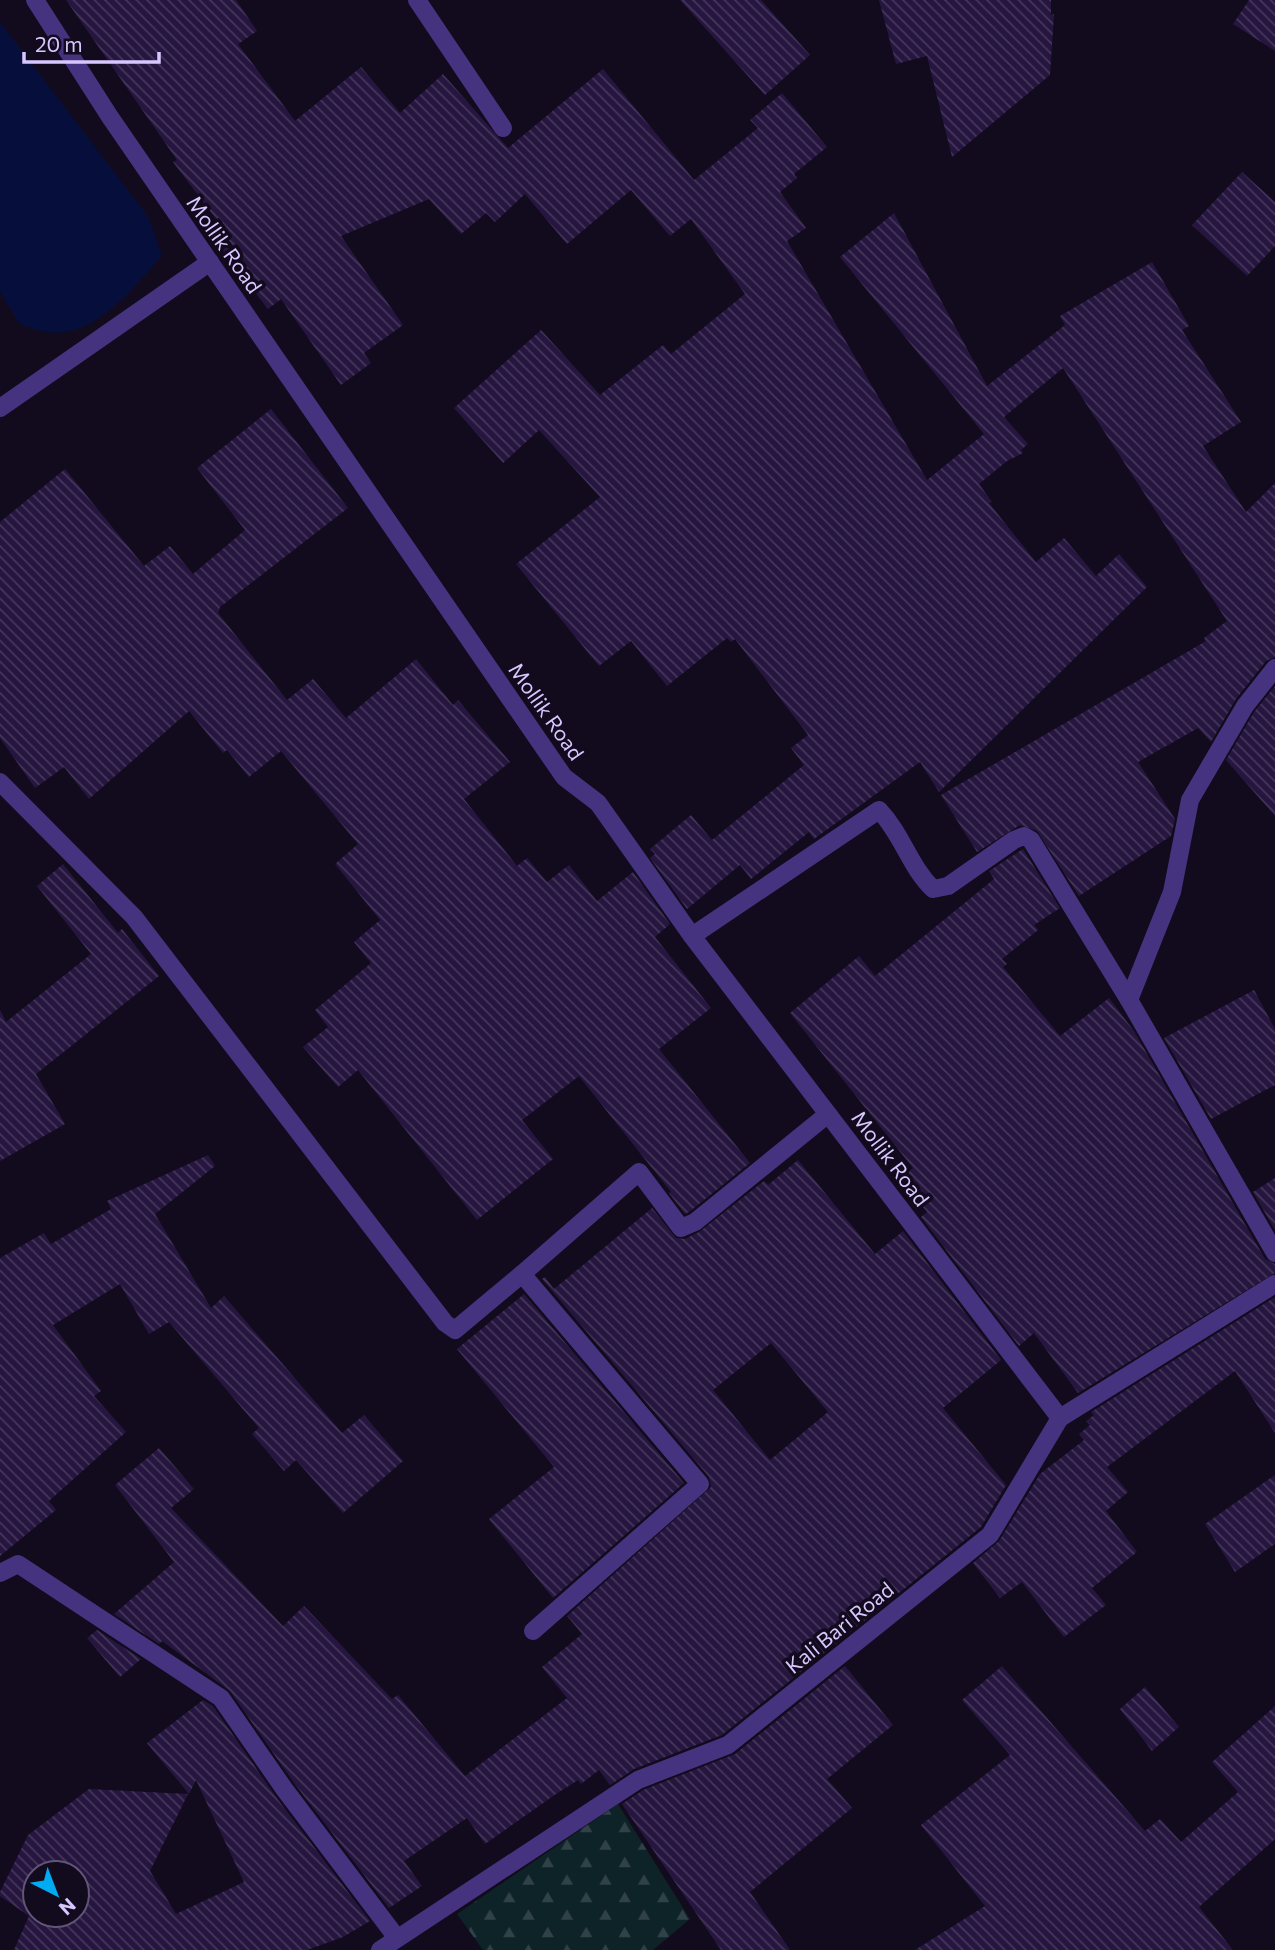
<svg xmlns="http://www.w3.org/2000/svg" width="1275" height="1950" viewBox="0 0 1275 1950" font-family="Commissioner,sans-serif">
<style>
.forest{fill:url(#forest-firs)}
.water{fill:#060f3b}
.building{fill:url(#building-back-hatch);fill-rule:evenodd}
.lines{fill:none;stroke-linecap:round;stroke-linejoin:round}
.minor{stroke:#45337f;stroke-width:18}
.labels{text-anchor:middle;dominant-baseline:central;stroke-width:7;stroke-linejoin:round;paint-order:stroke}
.street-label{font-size:21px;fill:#d8c7ff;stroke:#110b1d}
</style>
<defs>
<pattern id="forest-firs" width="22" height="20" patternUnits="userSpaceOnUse" patternTransform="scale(1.75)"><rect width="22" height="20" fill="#0d2327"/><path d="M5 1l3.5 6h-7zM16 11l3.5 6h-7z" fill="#304147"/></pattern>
<pattern id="building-back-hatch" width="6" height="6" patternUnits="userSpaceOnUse" patternTransform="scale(1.75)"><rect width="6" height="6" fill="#26163f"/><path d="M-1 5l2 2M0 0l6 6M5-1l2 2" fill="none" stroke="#45365c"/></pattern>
</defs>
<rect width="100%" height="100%" fill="#110b1d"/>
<path class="forest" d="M 618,1804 L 690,1919 L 653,1950 L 483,1950 L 457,1914 Z"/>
<path class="water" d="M 0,22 L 149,218 L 162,256 C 133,288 94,339 47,332 C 38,331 29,327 20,324 L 0,292 Z"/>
<g class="building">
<path d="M 66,0 L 236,0 L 257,31 L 238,44 L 295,121 L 361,67 L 400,113 L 443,74 L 508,148 L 603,69 L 694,180 L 758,128 L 750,120 L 782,93 L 827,147 L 794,174 L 797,178 L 780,192 L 806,228 L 787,241 L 927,480 L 984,434 L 840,257 L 894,213 L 987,386 L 1065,325 L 1060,316 L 1152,262 L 1189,326 L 1182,330 L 1241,422 L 1203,446 L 1246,512 L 1275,483 L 1275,657 L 1266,661 L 1236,699 L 1211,742 L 1198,728 L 1138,762 L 1175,819 L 1171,836 L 1079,896 L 1037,831 L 1020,825 L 977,852 L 941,795 L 1206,641 L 1204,638 L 1227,621 L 1063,368 L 1004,417 L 1028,444 L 1021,450 L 1023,453 L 1007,461 L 979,484 L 992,502 L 989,503 L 1036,562 L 1064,538 L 1096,576 L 1119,554 L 1147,587 L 939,792 L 920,762 L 814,839 L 809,832 L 751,879 L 740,865 L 687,909 L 650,858 L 655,854 L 650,849 L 691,815 L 712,840 L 804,765 L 791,748 L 808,735 L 735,639 L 731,642 L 727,638 L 667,686 L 631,641 L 599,666 L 516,564 L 600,497 L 539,430 L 503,463 L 454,408 L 541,330 L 600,395 L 663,345 L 671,354 L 745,294 L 691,219 L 670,236 L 631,190 L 567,244 L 525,194 L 495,222 L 486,213 L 461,234 L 429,199 L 341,236 L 403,325 L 364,353 L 371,363 L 341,385 L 281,299 L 268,309 L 214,240 L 226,232 L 173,162 L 177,160 Z"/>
<path d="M 680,0 L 761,0 L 810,55 L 765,95 Z"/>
<path d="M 879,0 L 1051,0 L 1051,15 L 1054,14 L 1050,75 L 952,157 L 927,56 L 896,64 Z"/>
<path d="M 1249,0 L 1275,0 L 1275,51 L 1233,24 Z"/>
<path d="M 1242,172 L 1275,202 L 1275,246 L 1247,276 L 1192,225 Z"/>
<path d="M 271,409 L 348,508 L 220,607 L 218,613 L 287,700 L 313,679 L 346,718 L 416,659 L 453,705 L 458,700 L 510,762 L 464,799 L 517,866 L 527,858 L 547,882 L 569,865 L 597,901 L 633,872 L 670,924 L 655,937 L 711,1008 L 659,1049 L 750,1163 L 689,1212 L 685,1214 L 669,1193 L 671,1192 L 579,1076 L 522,1120 L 553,1159 L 477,1220 L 358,1070 L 338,1087 L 303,1047 L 328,1027 L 315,1010 L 371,963 L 354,942 L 380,920 L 335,864 L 358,844 L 281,751 L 249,777 L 227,750 L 223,753 L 189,711 L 89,799 L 64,767 L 35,788 L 0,738 L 0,522 L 65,469 L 144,566 L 170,546 L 193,574 L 245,530 L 197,468 Z"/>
<path d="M 1275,686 L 1275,816 L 1226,760 L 1254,712 Z"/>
<path d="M 1023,849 L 1060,908 L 1034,925 L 1038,930 L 1002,959 L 1007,964 L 1003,967 L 1060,1036 L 1109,998 L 1134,1031 L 1265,1259 L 1275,1264 L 1275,1273 L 1078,1393 L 1034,1333 L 1019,1346 L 921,1217 L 927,1212 L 900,1178 L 913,1168 L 790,1013 L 859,956 L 875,976 L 994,879 L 989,871 Z"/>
<path d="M 63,864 L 118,933 L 122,929 L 159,976 L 36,1074 L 65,1124 L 0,1161 L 0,1010 L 6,1022 L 91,954 L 37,886 Z"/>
<path d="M 1254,990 L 1275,1029 L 1275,1085 L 1211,1119 L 1164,1038 Z"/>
<path d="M 208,1155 L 215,1166 L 155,1214 L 211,1308 L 224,1296 L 342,1433 L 364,1415 L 403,1461 L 343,1513 L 296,1460 L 284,1471 L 252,1434 L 259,1428 L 169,1322 L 149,1334 L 120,1284 L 53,1325 L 101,1391 L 94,1396 L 126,1432 L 49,1501 L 56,1510 L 0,1556 L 0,1258 L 44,1233 L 51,1244 L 111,1209 L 107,1201 Z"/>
<path d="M 798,1160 L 875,1254 L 903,1231 L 1001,1360 L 943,1408 L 1006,1485 L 981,1527 L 722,1735 L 634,1769 L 610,1785 L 599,1770 L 581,1784 L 578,1780 L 556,1794 L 485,1844 L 467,1818 L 404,1861 L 422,1886 L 389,1908 L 294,1783 L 230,1691 L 162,1641 L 159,1644 L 114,1614 L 174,1562 L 115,1485 L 159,1448 L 194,1489 L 171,1508 L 283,1626 L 304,1606 L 392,1699 L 398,1695 L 465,1776 L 567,1698 L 542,1667 L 582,1634 L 567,1616 L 711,1487 L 709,1477 L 542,1279 L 545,1277 L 554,1289 L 652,1208 L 676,1238 L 685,1239 L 699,1232 L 764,1181 L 768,1185 ZM 771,1343 L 828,1412 L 770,1460 L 713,1390 Z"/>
<path d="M 1275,1178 L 1275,1230 L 1253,1192 Z"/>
<path d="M 524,1294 L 684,1483 L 553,1598 L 489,1519 L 554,1467 L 457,1349 Z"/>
<path d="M 1275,1297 L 1275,1433 L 1235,1371 L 1107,1467 L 1128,1492 L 1106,1511 L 1137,1552 L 1092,1588 L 1106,1605 L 1064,1637 L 1022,1582 L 1000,1598 L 973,1563 L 999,1541 L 1040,1474 L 1084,1440 L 1079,1434 L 1090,1425 L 1086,1421 L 1094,1415 L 1091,1412 Z"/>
<path d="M 1275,1475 L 1275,1544 L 1235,1572 L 1205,1524 Z"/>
<path d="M 97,1630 L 141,1659 L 120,1677 L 87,1638 Z"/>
<path d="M 845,1666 L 893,1725 L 827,1779 L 852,1808 L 750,1892 L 790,1950 L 721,1950 L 622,1804 L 643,1790 L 735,1754 Z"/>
<path d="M 1002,1666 L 1145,1831 L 1160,1819 L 1181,1842 L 1238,1792 L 1212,1762 L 1275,1706 L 1275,1839 L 1199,1907 L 1233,1950 L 915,1950 L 985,1906 L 921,1825 L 1010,1755 L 962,1700 Z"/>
<path d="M 1145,1687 L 1179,1727 L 1152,1751 L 1120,1709 Z"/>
<path d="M 203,1700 L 213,1706 L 276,1797 L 370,1921 L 343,1937 L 307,1950 L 14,1950 L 29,1916 L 0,1896 L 0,1892 L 28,1835 L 89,1789 L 188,1794 L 150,1871 L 176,1914 L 244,1882 L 196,1780 L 189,1794 L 147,1743 ZM 35,1873 L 77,1873 L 77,1915 L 35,1915 Z"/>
</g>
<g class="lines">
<g class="minor">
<path d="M 35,0 L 110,117 L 564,777 L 598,803 L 692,936 L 1060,1418"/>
<path d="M 417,0 L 503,128"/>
<path d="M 0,408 L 210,262"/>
<path d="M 1275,668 L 1245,706 L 1190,800 L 1172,892 L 1129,1000 L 1275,1253"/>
<path d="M 0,782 L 134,917 L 445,1323 L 455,1330 L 522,1274"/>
<path d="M 692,936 L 879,810 C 902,834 910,867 933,889 L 948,886 L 1014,840 L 1024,836 L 1031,840 L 1129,1000"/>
<path d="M 0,1573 L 18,1564 L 221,1698 L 285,1790 L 397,1938"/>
<path d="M 533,1631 L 700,1484 L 522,1274 L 639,1172 L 681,1228 L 695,1222 L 828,1114"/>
<path d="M 380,1950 L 638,1780 L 728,1745 L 990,1535 L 1060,1418 L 1275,1284"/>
</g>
</g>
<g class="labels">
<g class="street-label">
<text transform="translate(225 244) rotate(55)">Mollik Road</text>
<text transform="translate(547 711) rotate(55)">Mollik Road</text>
<text transform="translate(891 1158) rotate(53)">Mollik Road</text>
<text transform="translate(839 1627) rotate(-39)">Kali Bari Road</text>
</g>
</g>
<g transform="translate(56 1894) rotate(138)"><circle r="33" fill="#110b1d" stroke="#615677" stroke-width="2"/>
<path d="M0-5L12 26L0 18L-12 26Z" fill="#00abf2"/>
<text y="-10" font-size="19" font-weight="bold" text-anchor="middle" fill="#d8c7ff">N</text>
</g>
<path d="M24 52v10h135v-10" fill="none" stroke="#d8c7ff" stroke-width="3.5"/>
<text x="35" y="52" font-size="21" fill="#d8c7ff" stroke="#110b1d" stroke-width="5" paint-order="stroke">20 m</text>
</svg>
